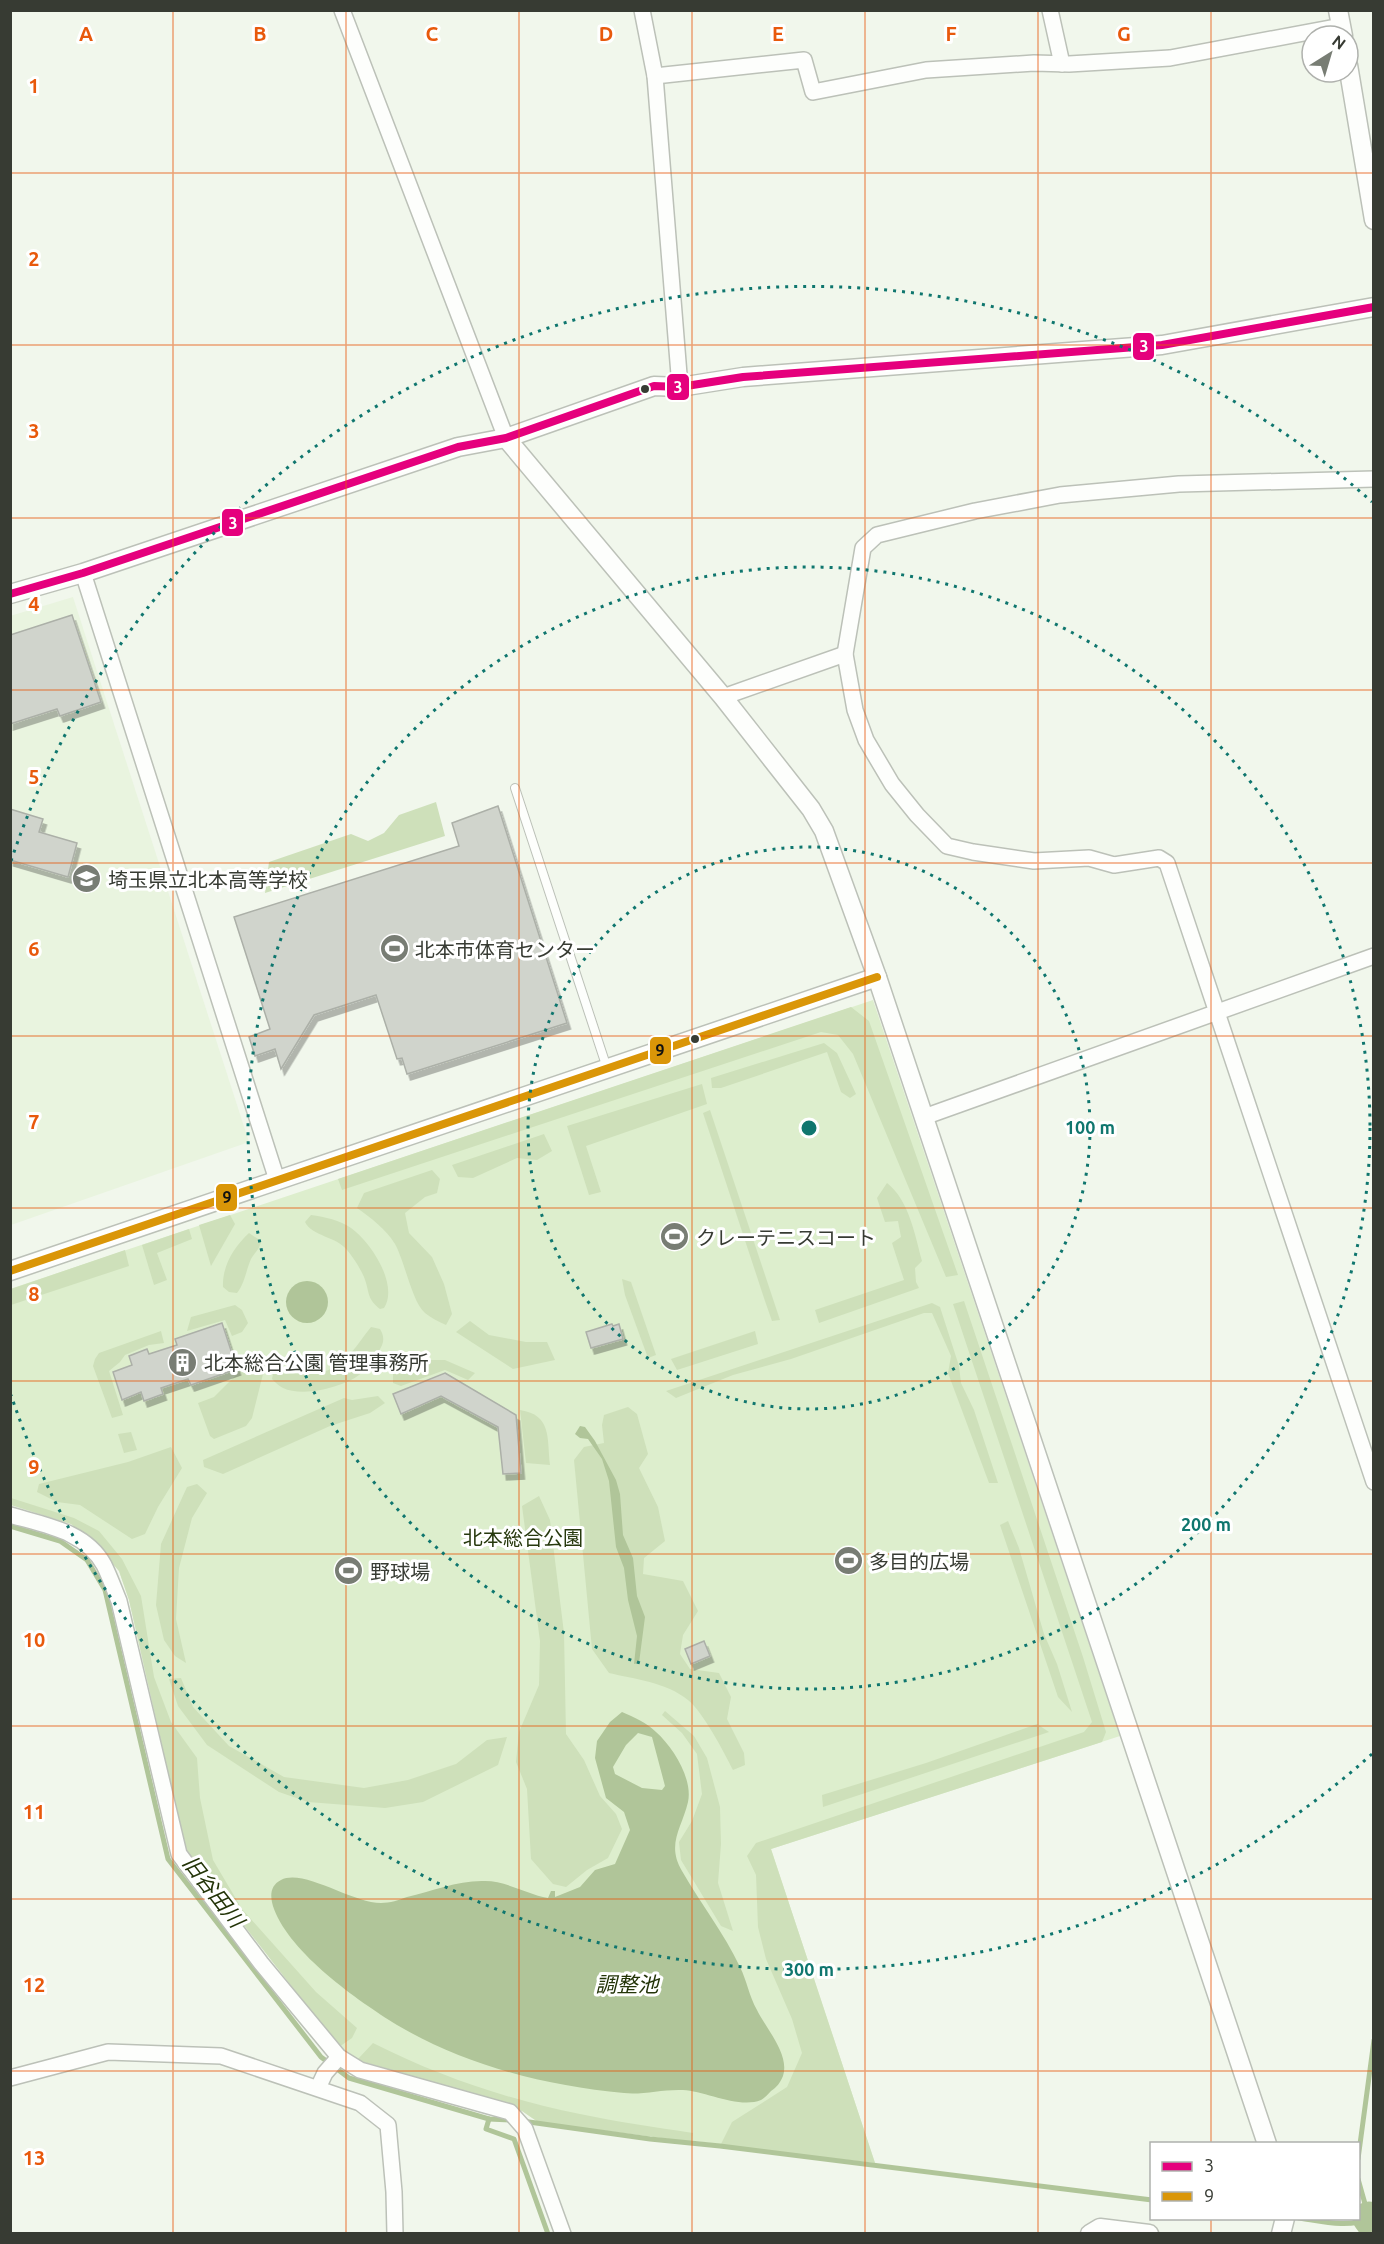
<svg xmlns="http://www.w3.org/2000/svg" width="1384" height="2244" viewBox="0 0 1384 2244" font-family="Ubuntu,'Noto Sans JP',sans-serif">
<style>
.built{fill:#e9f4df}
.green{fill:#ddeecd}
.forest{fill:#cee0ba}
.water{fill:#b0c599;fill-rule:evenodd}
.lines{fill:none;stroke-linecap:round;stroke-linejoin:round}
.stream{stroke:#b0c599;stroke-width:5}
.river{stroke:#b0c599;stroke-width:33}
.building{fill:#d0d4cc;stroke:#acb0a8;stroke-width:1.5;filter:url(#shadow)}
.service-casing{stroke:#bcc1b8;stroke-width:10}
.minor-casing{stroke:#bcc1b8;stroke-width:18}
.tertiary-casing{stroke:#bcc1b8;stroke-width:21}
.service{stroke:#fdfefc;stroke-width:8}
.minor{stroke:#fdfefc;stroke-width:15}
.tertiary{stroke:#fdfefc;stroke-width:18}
.bus-1-casing{stroke:#fff;stroke-width:12}
.bus-2-casing{stroke:#fff;stroke-width:12}
.bus-1{stroke:#e5007d;stroke-width:8}
.bus-2{stroke:#da9608;stroke-width:8}
.grid{fill:none;stroke:#e8590c;stroke-width:1.5;stroke-opacity:0.55}
.ring{fill:none;stroke:#0f766e;stroke-width:3;stroke-dasharray:3 6}
.bus-dot{fill:#373b33;stroke:#fff;stroke-width:2}
.labels{text-anchor:middle;dominant-baseline:central;stroke-width:6;stroke-linejoin:round;paint-order:stroke}
.poi-label{font-size:20px;fill:#373b33;stroke:#fff;text-anchor:start}
.park-label{font-size:20px;fill:#27390e;stroke:#fff}
.water-label{font-size:21px;font-style:italic;fill:#233408;stroke:#fff}
.grid-label{font-size:20px;text-anchor:middle;font-weight:bold;fill:#e8590c;stroke:#fff;stroke-width:6;stroke-linejoin:round;paint-order:stroke}
.centre{fill:#0f766e;stroke:#fff;stroke-width:3}
.ring-label{font-size:18px;text-anchor:middle;font-weight:bold;fill:#0f766e;stroke:#fff;stroke-width:6;stroke-linejoin:round;paint-order:stroke}
.line-badge{stroke:#fff;stroke-width:2}
.badge-label{font-size:16px;text-anchor:middle;font-weight:bold;fill:#fff}
.pale-badge-label{font-size:16px;text-anchor:middle;font-weight:bold;fill:#111}
</style>
<defs>
<filter id="shadow"><feDropShadow dx="3.5" dy="6" stdDeviation="0" flood-color="#0004"/></filter>
</defs>
<rect width="100%" height="100%" fill="#f1f7ec"/>
<path class="built" d="M 73,597 L 249,1142 L 11,1225 L 10,616 Z"/>
<path class="green" d="M 873,1000 L 1120,1736 L 771,1849 L 875,2163 L 538,2122 L 522,2111 L 434,2082 L 357,2060 L 339,2047 L 186,1851 L 129,1600 L 119,1571 L 95,1543 L 71,1524 L 11,1505 L 10,1289 Z"/>
<g class="forest">
<path d="M 436,802 L 445,836 L 265,893 L 269,862 L 351,834 L 368,841 L 384,833 L 399,815 Z"/>
<path d="M 851,1007 L 869,1021 L 958,1275 L 946,1277 L 853,1054 L 838,1035 L 821,1032 L 342,1190 L 338,1179 Z"/>
<path d="M 824,1043 L 837,1053 L 856,1094 L 850,1098 L 841,1092 L 827,1052 L 721,1088 L 712,1088 L 711,1078 Z"/>
<path d="M 702,1084 L 707,1104 L 586,1146 L 601,1192 L 589,1195 L 567,1126 Z"/>
<path d="M 710,1110 L 780,1320 L 772,1321 L 765,1301 L 703,1113 Z"/>
<path d="M 544,1134 L 552,1151 L 537,1160 L 517,1158 L 473,1178 L 458,1177 L 452,1165 Z"/>
<path d="M 432,1170 L 440,1179 L 437,1193 L 425,1197 L 405,1213 L 409,1233 L 432,1257 L 444,1284 L 452,1314 L 446,1325 C 439,1322 431,1318 425,1313 C 412,1302 405,1262 395,1244 C 386,1229 371,1218 357,1208 L 364,1193 Z"/>
<path d="M 887,1183 C 909,1200 915,1235 922,1261 L 915,1268 L 916,1282 L 919,1288 L 819,1323 L 815,1310 L 904,1280 L 892,1243 L 901,1237 L 898,1221 L 885,1222 L 877,1198 Z"/>
<path d="M 230,1215 L 235,1224 L 211,1266 L 199,1225 Z"/>
<path d="M 311,1215 C 325,1217 340,1220 351,1228 C 371,1242 399,1285 384,1308 L 380,1309 C 366,1298 370,1292 364,1277 C 360,1268 353,1257 347,1250 C 336,1236 313,1237 305,1222 Z"/>
<path d="M 189,1229 L 192,1239 L 157,1253 L 167,1280 L 154,1285 L 142,1245 Z"/>
<path d="M 249,1233 L 261,1241 C 260,1249 255,1252 251,1259 C 246,1270 245,1283 237,1293 L 229,1292 L 223,1287 C 222,1266 234,1247 249,1233 Z"/>
<path d="M 125,1250 L 129,1266 L 11,1305 L 11,1289 Z"/>
<path d="M 622,1279 L 631,1282 L 656,1355 L 648,1358 L 625,1295 Z"/>
<path d="M 964,1301 L 1083,1657 L 1106,1732 L 1102,1742 L 771,1849 L 875,2163 L 720,2146 L 732,2122 L 787,2087 L 802,2053 L 792,2019 L 766,1959 L 758,1927 L 756,1875 L 747,1856 L 756,1843 L 1084,1732 L 1092,1722 L 953,1304 Z"/>
<path d="M 932,1303 L 940,1307 L 959,1366 L 961,1383 L 974,1410 L 998,1483 L 989,1483 L 948,1373 L 951,1356 L 932,1313 L 924,1313 L 791,1359 L 733,1375 L 676,1398 L 666,1391 Z"/>
<path d="M 235,1305 L 242,1310 L 248,1323 L 242,1332 L 232,1336 L 225,1320 L 187,1331 L 191,1317 Z"/>
<path d="M 470,1321 L 489,1335 L 526,1342 L 547,1342 L 555,1360 L 513,1369 L 456,1332 Z"/>
<path d="M 371,1327 L 380,1329 C 386,1339 383,1345 377,1354 C 373,1359 370,1365 366,1369 C 351,1386 304,1398 283,1388 C 279,1386 275,1382 272,1379 L 274,1369 C 287,1365 298,1372 311,1373 C 341,1374 355,1347 371,1327 Z"/>
<path d="M 161,1331 L 164,1343 L 149,1345 L 125,1355 L 120,1362 L 109,1371 L 123,1415 L 112,1418 L 93,1366 L 95,1359 L 99,1353 Z"/>
<path d="M 755,1331 L 758,1344 L 677,1370 L 671,1359 Z"/>
<path d="M 250,1353 L 262,1356 L 265,1366 L 252,1418 L 246,1426 L 214,1439 L 210,1436 L 198,1403 L 214,1397 L 242,1369 L 239,1356 Z"/>
<path d="M 428,1360 L 445,1360 L 475,1373 L 468,1380 L 445,1370 L 401,1386 L 393,1383 L 393,1370 L 413,1362 Z"/>
<path d="M 378,1396 L 385,1403 L 370,1413 L 330,1426 L 223,1474 L 204,1467 L 203,1460 L 344,1398 L 352,1400 Z"/>
<path d="M 628,1407 L 637,1414 L 648,1454 L 639,1468 L 658,1507 L 665,1541 L 644,1558 L 643,1574 L 683,1581 L 698,1611 L 683,1635 L 680,1654 L 690,1669 L 719,1673 L 731,1697 L 727,1719 L 744,1753 L 745,1765 L 733,1770 C 724,1752 703,1712 688,1700 C 666,1682 634,1679 609,1673 L 592,1649 L 574,1460 L 584,1447 L 604,1443 L 602,1425 L 604,1415 Z"/>
<path d="M 520,1410 C 552,1415 547,1438 550,1465 L 526,1463 Z"/>
<path d="M 131,1432 L 137,1450 L 124,1453 L 118,1434 Z"/>
<path d="M 171,1447 L 182,1468 L 158,1507 L 145,1534 L 132,1539 L 80,1505 L 57,1502 L 37,1492 L 39,1484 L 128,1462 Z"/>
<path d="M 197,1484 L 207,1493 L 192,1518 L 179,1568 L 176,1619 L 186,1663 L 175,1656 L 164,1640 L 156,1605 L 161,1544 L 187,1487 Z"/>
<path d="M 539,1496 L 550,1520 L 564,1633 L 566,1734 L 584,1760 L 600,1796 L 616,1814 L 622,1829 L 608,1858 L 587,1870 L 566,1887 L 553,1884 L 531,1859 L 527,1789 L 516,1762 L 519,1732 L 539,1685 L 540,1641 L 522,1506 Z"/>
<path d="M 11,1498 L 74,1518 L 99,1531 L 122,1559 L 141,1596 L 154,1677 L 171,1722 L 197,1758 L 200,1798 L 213,1860 L 242,1909 L 316,1992 L 357,2028 L 352,2038 L 339,2047 L 186,1851 L 129,1600 L 119,1571 L 95,1543 L 71,1524 L 11,1505 Z"/>
<path d="M 1008,1521 L 1019,1548 L 1044,1634 L 1057,1664 L 1072,1712 L 1058,1697 L 1000,1525 Z"/>
<path d="M 181,1678 L 193,1707 L 229,1746 L 284,1777 L 364,1788 L 408,1780 L 456,1764 L 487,1740 L 507,1737 L 498,1765 L 423,1802 L 385,1808 L 308,1802 L 279,1792 L 207,1745 L 178,1706 L 169,1679 Z"/>
<path d="M 665,1711 L 694,1736 L 707,1758 L 720,1807 L 721,1844 L 718,1883 L 733,1931 L 721,1926 L 681,1860 L 679,1842 L 692,1821 L 702,1794 L 697,1754 L 682,1733 L 662,1715 Z"/>
<path d="M 1037,1724 L 1049,1732 L 823,1807 L 822,1795 L 926,1763 Z"/>
<path d="M 373,2043 C 438,2076 509,2100 580,2114 C 617,2122 655,2127 693,2133 L 692,2142 L 538,2122 L 522,2111 L 434,2082 L 357,2060 Z"/>
</g>
<g class="water">
<circle cx="307" cy="1302" r="21"/>
<path d="M 580,1426 L 585,1427 L 595,1441 L 616,1480 L 620,1494 L 623,1535 L 633,1558 L 637,1596 L 645,1617 L 639,1663 L 634,1664 L 637,1636 L 628,1600 L 624,1568 L 616,1547 L 609,1481 L 602,1459 L 588,1439 L 580,1438 L 575,1434 Z"/>
<path d="M 622,1712 C 634,1717 647,1723 656,1732 C 673,1747 693,1779 688,1802 C 682,1828 666,1844 682,1871 C 701,1904 724,1933 740,1967 C 747,1981 749,1996 757,2010 C 766,2029 790,2054 783,2076 C 780,2083 777,2087 771,2091 C 768,2094 765,2098 761,2100 C 739,2109 705,2091 683,2090 C 663,2089 643,2095 624,2093 C 545,2086 465,2065 397,2025 C 357,2000 291,1954 274,1909 C 270,1898 269,1886 281,1880 C 303,1868 352,1903 381,1903 C 390,1903 399,1900 407,1897 C 432,1891 459,1880 485,1881 C 506,1881 527,1894 548,1898 L 551,1891 L 555,1891 L 555,1897 L 580,1887 L 595,1870 L 615,1864 L 630,1830 L 624,1812 L 606,1798 L 595,1758 L 597,1741 L 610,1722 ZM 638,1733 L 652,1737 L 665,1786 L 662,1790 L 642,1788 L 615,1774 L 613,1767 L 626,1745 Z"/>
</g>
<g class="lines">
<g class="stream">
<path d="M 10,1526 L 60,1541 L 87,1560 L 105,1590 L 168,1859 L 321,2057 L 349,2078 L 489,2119 L 513,2120"/>
<path d="M 489,2119 L 486,2129 L 514,2139 L 548,2234"/>
<path d="M 522,2121 L 650,2139 L 720,2146 L 1152,2200"/>
<path d="M 1358,2159 L 1374,2040"/>
<path d="M 1299,2218 C 1320,2221 1350,2229 1369,2218 L 1358,2179"/>
</g>
<path class="river" d="M 1369,2218 L 1374,2225"/>
</g>
<g class="building">
<path d="M 72,615 L 101,702 L 60,716 L 57,709 L 10,724 L 10,635 Z"/>
<path d="M 498,806 L 567,1023 L 407,1074 L 402,1058 L 397,1059 L 376,995 L 314,1015 L 281,1069 L 275,1049 L 255,1056 L 249,1037 L 270,1029 L 234,917 L 459,846 L 452,823 Z"/>
<path d="M 10,809 L 43,819 L 39,832 L 77,843 L 68,877 L 10,860 Z"/>
<path d="M 222,1323 L 237,1369 L 191,1385 L 188,1379 L 161,1388 L 163,1394 L 144,1401 L 141,1392 L 122,1400 L 113,1372 L 132,1365 L 129,1356 L 147,1349 L 149,1354 L 177,1345 L 175,1339 Z"/>
<path d="M 612,1324 L 613,1326 L 619,1324 L 623,1339 L 591,1348 L 586,1332 Z"/>
<path d="M 445,1373 L 516,1415 L 521,1473 L 503,1474 L 498,1427 L 441,1396 L 401,1414 L 393,1394 Z"/>
<path d="M 704,1641 L 710,1656 L 691,1664 L 685,1649 Z"/>
</g>
<g class="lines">
<defs>
<path id="service" d="M 515,788 L 607,1068"/>
<g id="minor">
<path d="M 342,10 L 506,438"/>
<path d="M 642,10 L 655,76 L 680,387"/>
<path d="M 1050,10 L 1062,64"/>
<path d="M 655,76 L 804,60 L 813,92 L 926,70 L 1034,63 L 1069,64 L 1170,58 L 1341,26"/>
<path d="M 1374,479 L 1179,484 L 1060,495 L 975,511 L 877,535 L 863,548 L 845,654 L 855,710 L 866,740 L 892,784 L 917,815 L 947,846 L 973,852 L 1034,861 L 1089,858 L 1114,865 L 1159,858 L 1167,863 L 1374,1482"/>
<path d="M 83,573 L 277,1180"/>
<path d="M 723,697 L 845,654"/>
<path d="M 924,1117 L 1374,956"/>
<path d="M 10,1515 C 44,1525 86,1531 104,1565 C 110,1577 114,1589 119,1601 L 179,1854 L 261,1963 L 339,2057 L 360,2070 L 510,2112 L 525,2129 L 563,2234"/>
<path d="M 10,2078 L 108,2052 L 221,2056 L 360,2103 L 388,2125 L 394,2192 L 395,2234"/>
<path d="M 318,2088 L 325,2073 L 339,2057"/>
</g>
<g id="tertiary">
<path d="M 1338,10 L 1343,36"/>
<path d="M 1348,65 L 1374,220"/>
<path d="M 506,438 L 723,697 L 811,809 L 824,831 L 877,977 L 1267,2144"/>
<path d="M 10,594 L 83,573 L 458,447 L 506,438 L 654,386 L 680,387 L 743,377 L 1162,345 L 1374,307"/>
<path d="M 10,1271 L 877,977"/>
<path d="M 1090,2234 L 1100,2228 L 1149,2234"/>
<path d="M 1281,2234 L 1285,2218"/>
</g>
</defs>
<use href="#service" class="service-casing"/>
<use href="#minor" class="minor-casing"/>
<use href="#tertiary" class="tertiary-casing"/>
<use href="#service" class="service"/>
<use href="#minor" class="minor"/>
<use href="#tertiary" class="tertiary"/>
<defs>
<path id="bus-1" d="M 10,594 L 83,573 L 458,447 L 506,438 L 654,386 L 680,387 L 743,377 L 1162,345 L 1374,307"/>
<path id="bus-2" d="M 10,1271 L 877,977"/>
</defs>
<use href="#bus-1" class="bus-1-casing"/>
<use href="#bus-2" class="bus-2-casing"/>
<use href="#bus-1" class="bus-1"/>
<use href="#bus-2" class="bus-2"/>
</g>
<path class="grid" d="M 173,10 L 173,2234M 346,10 L 346,2234M 519,10 L 519,2234M 692,10 L 692,2234M 865,10 L 865,2234M 1038,10 L 1038,2234M 1211,10 L 1211,2144M 10,173 L 1374,173M 10,345 L 1374,345M 10,518 L 1374,518M 10,690 L 1374,690M 10,863 L 1374,863M 10,1036 L 1374,1036M 10,1208 L 1374,1208M 10,1381 L 1374,1381M 10,1554 L 1374,1554M 10,1726 L 1374,1726M 10,1899 L 1374,1899M 10,2071 L 1374,2071M 1211,2218 L 1211,2234"/>
<g class="ring">
<circle cx="809" cy="1128" r="281"/>
<circle cx="809" cy="1128" r="561"/>
<path d="M1372 1754A842 842 0 0 1 11 1395M11 861A842 842 0 0 1 1372 502"/>
</g>
<defs>
<symbol id="school-disc" viewBox="-11 -11 22 22"><circle r="9.5" fill="#787d74" stroke="#fff"/><path d="M0-5L7-2L0 1L-7-2ZM-4 1L0 2.5L4 1V4Q0 6-4 4Z" fill="#fff"/></symbol>
<symbol id="stadium-disc" viewBox="-11 -11 22 22"><circle r="9.5" fill="#787d74" stroke="#fff"/><path d="M0-5a6.5 5 0 1 0 0 10a6.5 5 0 1 0 0-10ZM-3.5-1.8h7v3.6h-7Z" fill="#fff"/></symbol>
<symbol id="building-disc" viewBox="-11 -11 22 22"><circle r="9.5" fill="#787d74" stroke="#fff"/><path d="M-4-6H4V6H1V3H-1V6H-4ZM-2.5-4.3h1.7v1.8h-1.7ZM.8-4.3h1.7v1.8H.8ZM-2.5-1h1.7V.8h-1.7ZM.8-1h1.7V.8H.8Z" fill="#fff"/></symbol>
</defs>
<g fill-rule="evenodd">
<use href="#school-disc" x="70" y="862" width="33" height="33"/>
<use href="#stadium-disc" x="378" y="932" width="33" height="33"/>
<use href="#stadium-disc" x="658" y="1220" width="33" height="33"/>
<use href="#building-disc" x="166" y="1346" width="33" height="33"/>
<use href="#stadium-disc" x="832" y="1544" width="33" height="33"/>
<use href="#stadium-disc" x="332" y="1554" width="33" height="33"/>
</g>
<g class="bus-dot">
<circle cx="645" cy="389" r="5"/>
<circle cx="695" cy="1039" r="5"/>
</g>
<g class="labels">
<g class="poi-label">
<text x="108" y="879">埼玉県立北本高等学校</text>
<text x="415" y="949">北本市体育センター</text>
<text x="696" y="1237">クレーテニスコート</text>
<text x="204" y="1362">北本総合公園 管理事務所</text>
<text x="869" y="1561">多目的広場</text>
<text x="370" y="1571">野球場</text>
</g>
<g class="park-label">
<text x="523" y="1537">北本総合公園</text>
</g>
<g class="water-label">
<text transform="translate(214 1891) rotate(52)">旧谷田川</text>
<text x="627" y="1984">調整池</text>
</g>
</g>
<g class="grid-label">
<text x="86" y="41">A</text>
<text x="260" y="41">B</text>
<text x="432" y="41">C</text>
<text x="606" y="41">D</text>
<text x="778" y="41">E</text>
<text x="951" y="41">F</text>
<text x="1124" y="41">G</text>
<text x="34" y="93">1</text>
<text x="34" y="266">2</text>
<text x="34" y="438">3</text>
<text x="34" y="611">4</text>
<text x="34" y="784">5</text>
<text x="34" y="956">6</text>
<text x="34" y="1129">7</text>
<text x="34" y="1301">8</text>
<text x="34" y="1474">9</text>
<text x="34" y="1647">10</text>
<text x="34" y="1819">11</text>
<text x="34" y="1992">12</text>
<text x="34" y="2165">13</text>
</g>
<circle cx="809" cy="1128" r="9" class="centre"/>
<g class="ring-label">
<text x="1090" y="1134">100 m</text>
<text x="1206" y="1531">200 m</text>
<text x="809" y="1976">300 m</text>
</g>
<g class="line-badge">
<rect x="1132" y="332" width="23" height="29" rx="6" fill="#e5007d"/>
<rect x="666" y="373" width="24" height="28" rx="6" fill="#e5007d"/>
<rect x="221" y="508" width="23" height="29" rx="6" fill="#e5007d"/>
<rect x="649" y="1036" width="23" height="29" rx="6" fill="#da9608"/>
<rect x="215" y="1183" width="23" height="29" rx="6" fill="#da9608"/>
</g>
<g class="badge-label">
<text x="1144" y="352">3</text>
<text x="678" y="393">3</text>
<text x="233" y="529">3</text>
</g>
<g class="pale-badge-label">
<text x="660" y="1056">9</text>
<text x="227" y="1203">9</text>
</g>
<rect width="1384" height="2244" fill="none" stroke="#373b33" stroke-width="24"/>
<rect x="1150" y="2142" width="210" height="78" fill="#ffffff" stroke="#afb1ad" stroke-width="1.5"/>
<rect x="1162" y="2162" width="30" height="9" fill="#e5007d" stroke="#afb1ad" stroke-width="1.5"/>
<text x="1204" y="2172" font-size="18" fill="#373b33">3</text>
<rect x="1162" y="2192" width="30" height="9" fill="#da9608" stroke="#afb1ad" stroke-width="1.5"/>
<text x="1204" y="2202" font-size="18" fill="#373b33">9</text>
<g transform="translate(1330 54) rotate(37)"><circle r="28" fill="#ffffff" stroke="#afb1ad" stroke-width="1.5"/>
<path d="M0-4.5L10 22L0 15L-10 22Z" fill="#787d74"/>
<text y="-9" font-size="16" font-weight="bold" text-anchor="middle" fill="#373b33">N</text>
</g>
</svg>
